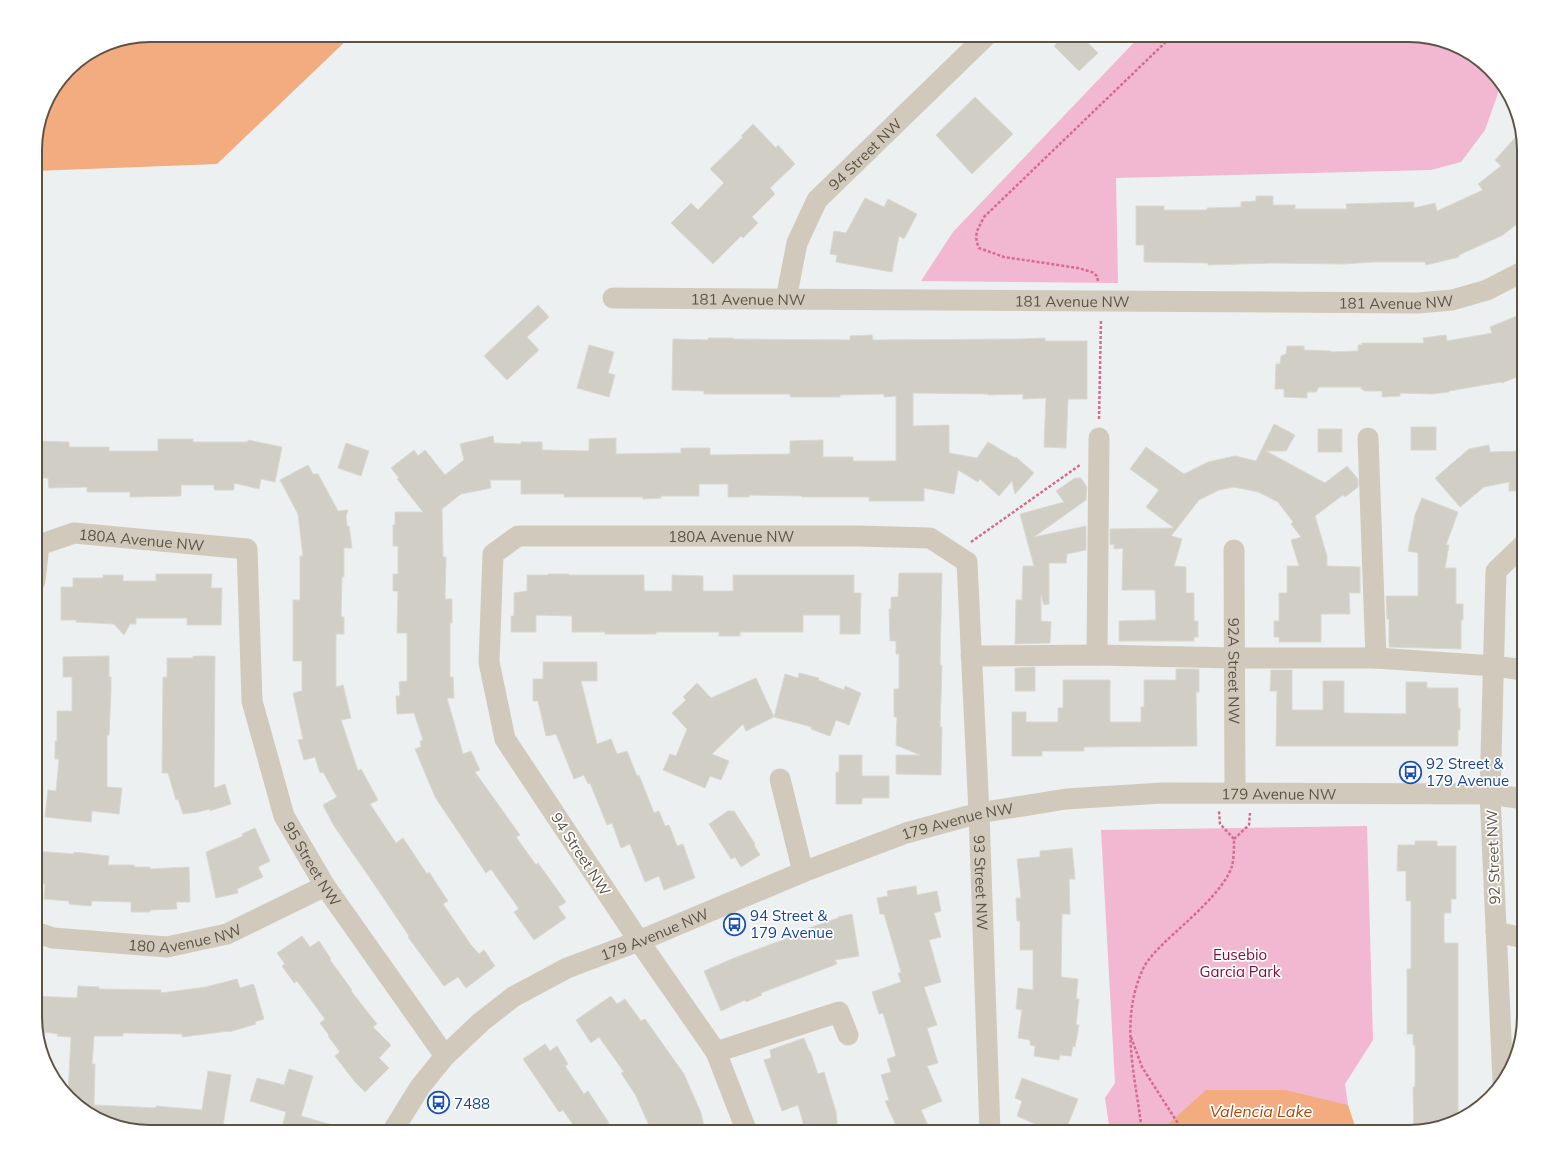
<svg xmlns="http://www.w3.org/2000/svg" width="1559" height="1167" viewBox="0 0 1559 1167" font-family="Mulish,sans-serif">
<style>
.green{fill:#f2b7d1}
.water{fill:#f3ab80}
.building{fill:#d1cec6;stroke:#dad8d0}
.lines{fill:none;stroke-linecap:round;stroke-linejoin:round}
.path{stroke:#d36c8e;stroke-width:2.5;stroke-dasharray:3 2;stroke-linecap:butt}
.minor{stroke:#d1cabc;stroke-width:21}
.labels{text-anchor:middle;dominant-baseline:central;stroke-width:3.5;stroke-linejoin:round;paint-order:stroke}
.street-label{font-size:15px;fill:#5c5344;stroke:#fff}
.transit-label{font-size:15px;fill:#164399;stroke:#fff;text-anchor:start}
.park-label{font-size:15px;fill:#830f36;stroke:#fff}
.water-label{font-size:16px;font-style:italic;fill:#b34300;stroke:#fff}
.rim{fill:none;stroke:#5c5344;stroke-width:2}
</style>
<rect width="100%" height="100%" fill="#edf0f0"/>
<g class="green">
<path d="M 1141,35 L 1409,35 L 1446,41 L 1479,59 L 1501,85 L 1485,130 L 1461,162 L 1431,170 L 1116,178 L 1118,283 L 921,281 L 953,232 Z"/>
<path d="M 1367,826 L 1373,1040 L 1345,1084 L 1352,1132 L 1110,1132 L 1105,1098 L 1115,1083 L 1101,830 Z"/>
</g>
<g class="water">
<path d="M 150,35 L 352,35 L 217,164 L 35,171 L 35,143 L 47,99 L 74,64 L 106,44 Z"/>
<path d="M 1206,1090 L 1285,1090 L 1348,1105 L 1357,1132 L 1164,1132 L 1164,1128 Z"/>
</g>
<g class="building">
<path d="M 1051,35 L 1080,35 L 1098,53 L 1079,71 L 1054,46 L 1058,42 Z"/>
<path d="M 975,97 L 1013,134 L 972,174 L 936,135 Z"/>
<path d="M 753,124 L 776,148 L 778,145 L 795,164 L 770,188 L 775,194 L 752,217 L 758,223 L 743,238 L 741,236 L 713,264 L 671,223 L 691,203 L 698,210 L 724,183 L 710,169 L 743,137 L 741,136 Z"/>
<path d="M 1520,132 L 1524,150 L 1524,218 L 1503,235 L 1459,255 L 1459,257 L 1426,265 L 1425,262 L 1373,262 L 1343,264 L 1273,263 L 1208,265 L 1208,263 L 1144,262 L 1144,245 L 1136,245 L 1136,206 L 1164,206 L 1164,210 L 1207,210 L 1207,208 L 1241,207 L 1241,202 L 1256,201 L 1256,196 L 1273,196 L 1273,205 L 1295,205 L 1295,209 L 1347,209 L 1346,204 L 1414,202 L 1414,208 L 1435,203 L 1437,211 L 1483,190 L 1478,184 L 1501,166 L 1495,160 Z"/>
<path d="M 865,198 L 884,207 L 888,199 L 917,214 L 904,239 L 899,236 L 892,272 L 836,262 L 837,255 L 830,254 L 834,231 L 846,233 Z"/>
<path d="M 538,305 L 549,317 L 527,337 L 539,350 L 507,380 L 484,356 Z"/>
<path d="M 1524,313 L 1524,374 L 1502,383 L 1501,382 L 1449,391 L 1449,392 L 1432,394 L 1400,393 L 1400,396 L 1382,397 L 1382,391 L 1364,391 L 1364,390 L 1361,389 L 1361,387 L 1319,387 L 1316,392 L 1307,392 L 1307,398 L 1284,397 L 1284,389 L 1275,389 L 1276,364 L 1280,364 L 1281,356 L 1286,354 L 1287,346 L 1304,346 L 1304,350 L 1331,351 L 1331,352 L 1358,351 L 1358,345 L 1362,345 L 1362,343 L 1424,343 L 1423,338 L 1446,335 L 1447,341 L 1492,333 L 1490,327 Z"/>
<path d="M 872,335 L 873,340 L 1021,339 L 1045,338 L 1045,341 L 1087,341 L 1087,399 L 1068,399 L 1066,448 L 1044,447 L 1046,398 L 1023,399 L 1023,394 L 988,395 L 988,394 L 913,393 L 913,426 L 949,425 L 949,453 L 977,458 L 988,442 L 1015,458 L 1016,457 L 1034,473 L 1015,494 L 1012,481 L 999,496 L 980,479 L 978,482 L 958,470 L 954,494 L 924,488 L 924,501 L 869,501 L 869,497 L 802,497 L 802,496 L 749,495 L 749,497 L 728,497 L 728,484 L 699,484 L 699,496 L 661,496 L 661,498 L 643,499 L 643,497 L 564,497 L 564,494 L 521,494 L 521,480 L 490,480 L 491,488 L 461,494 L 442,509 L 443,557 L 446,557 L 445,599 L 452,599 L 452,623 L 450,623 L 450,677 L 453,677 L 454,698 L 447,698 L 463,754 L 471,751 L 480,770 L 475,772 L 520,835 L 516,837 L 536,865 L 538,863 L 566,902 L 558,907 L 566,918 L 534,940 L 514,912 L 519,909 L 491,869 L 486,873 L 435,797 L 415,749 L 421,747 L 420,741 L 423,740 L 414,713 L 397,714 L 396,696 L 400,696 L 399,682 L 407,681 L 407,633 L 397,633 L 398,591 L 393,591 L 393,574 L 398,574 L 398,546 L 393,546 L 393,525 L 395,525 L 395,512 L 423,512 L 397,479 L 399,478 L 391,468 L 414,450 L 418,456 L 425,450 L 445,475 L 464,460 L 460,444 L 493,436 L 494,443 L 521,444 L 521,442 L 542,442 L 542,450 L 589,451 L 589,439 L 616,438 L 616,454 L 681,453 L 681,448 L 710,448 L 710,455 L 790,454 L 790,441 L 823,440 L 823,457 L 853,457 L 853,461 L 896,461 L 896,396 L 884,397 L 884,394 L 840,395 L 840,397 L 790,397 L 790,394 L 704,394 L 704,391 L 672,390 L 673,339 L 708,340 L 708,338 L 733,338 L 733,339 L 850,340 L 850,336 Z"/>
<path d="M 589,345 L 614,352 L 608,373 L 615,375 L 609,397 L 577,388 Z"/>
<path d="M 1274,424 L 1295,435 L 1286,451 L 1266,451 L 1325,483 L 1347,466 L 1358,479 L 1358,487 L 1345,497 L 1343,495 L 1315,516 L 1327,556 L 1327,566 L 1360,567 L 1360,593 L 1349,593 L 1350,614 L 1321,614 L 1321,642 L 1279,642 L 1279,637 L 1274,637 L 1274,621 L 1279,621 L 1279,593 L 1287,593 L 1287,566 L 1299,566 L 1291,540 L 1301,537 L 1291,524 L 1293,522 L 1278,502 L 1258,492 L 1234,487 L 1219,490 L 1199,500 L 1171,536 L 1182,539 L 1174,566 L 1186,567 L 1186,593 L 1194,593 L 1194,621 L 1198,621 L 1198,637 L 1194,637 L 1194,641 L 1119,641 L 1119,621 L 1156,620 L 1155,590 L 1122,590 L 1123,548 L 1114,549 L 1114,544 L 1110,545 L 1110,529 L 1174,528 L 1146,507 L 1159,490 L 1130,469 L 1146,447 L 1184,474 L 1208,462 L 1235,456 L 1256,461 Z"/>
<rect x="1411" y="427" width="25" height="23"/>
<rect x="1318" y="429" width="24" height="23"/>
<path d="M 158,439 L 193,439 L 193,442 L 248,442 L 248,440 L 282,447 L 275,482 L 261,479 L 259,489 L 234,483 L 234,490 L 214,490 L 214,485 L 181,485 L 181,496 L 130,497 L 130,492 L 87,492 L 87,487 L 49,488 L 48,478 L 35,478 L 35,441 L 69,442 L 69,447 L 109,447 L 109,451 L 158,451 Z"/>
<path d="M 346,443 L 369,451 L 361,476 L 338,468 Z"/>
<path d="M 1489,445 L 1490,452 L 1524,451 L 1524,491 L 1509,491 L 1509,482 L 1484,487 L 1460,507 L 1435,478 L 1469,449 Z"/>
<path d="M 308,465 L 313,474 L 318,474 L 338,511 L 348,510 L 346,516 L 347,526 L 349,526 L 352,548 L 344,548 L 344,577 L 342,577 L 341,617 L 344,617 L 344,634 L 336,634 L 336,687 L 343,685 L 351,718 L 341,720 L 358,771 L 361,769 L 378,800 L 370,804 L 396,843 L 403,838 L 427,874 L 429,872 L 448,901 L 443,904 L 471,945 L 479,954 L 484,950 L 495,966 L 466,988 L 458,977 L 444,986 L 408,937 L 409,936 L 374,884 L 334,826 L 323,805 L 337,797 L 323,772 L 320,773 L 315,757 L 304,760 L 298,740 L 303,739 L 293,693 L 302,691 L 302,661 L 293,661 L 293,600 L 300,600 L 300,556 L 303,556 L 298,514 L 280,480 Z"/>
<path d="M 1075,478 L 1081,478 L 1087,487 L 1086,500 L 1034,537 L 1086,526 L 1086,550 L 1067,554 L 1066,563 L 1049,563 L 1049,604 L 1044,605 L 1041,595 L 1041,621 L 1051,622 L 1050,643 L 1015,644 L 1016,600 L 1022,600 L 1023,566 L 1034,566 L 1020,514 L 1064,502 L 1056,491 Z"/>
<path d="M 1422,498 L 1458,512 L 1446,545 L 1449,545 L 1445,568 L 1456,568 L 1456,604 L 1463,604 L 1463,620 L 1461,620 L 1461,649 L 1389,647 L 1389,619 L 1387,619 L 1386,596 L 1418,596 L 1418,553 L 1408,551 L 1415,515 Z"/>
<path d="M 899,573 L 942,573 L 940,665 L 942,665 L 940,727 L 942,727 L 941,775 L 896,774 L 896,755 L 920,755 L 896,745 L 897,717 L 894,717 L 894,689 L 899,689 L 899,654 L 896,654 L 896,641 L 890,641 L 889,609 L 891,609 L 891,597 L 898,597 Z"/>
<path d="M 156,574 L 212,574 L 211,588 L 222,588 L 221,625 L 187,625 L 187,618 L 136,618 L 136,624 L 130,624 L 124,635 L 114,624 L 76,622 L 76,620 L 61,620 L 61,587 L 73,587 L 73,578 L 103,578 L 103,575 L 123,575 L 123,581 L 156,581 Z"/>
<path d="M 548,574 L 569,574 L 569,575 L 644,575 L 644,591 L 672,591 L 672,575 L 703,576 L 703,591 L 733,591 L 733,575 L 854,575 L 854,593 L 861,593 L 860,634 L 840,634 L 840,615 L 803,615 L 803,632 L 740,632 L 740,636 L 719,636 L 719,632 L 656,632 L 656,634 L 605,634 L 605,632 L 572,632 L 572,616 L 536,615 L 536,632 L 511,632 L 511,616 L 514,616 L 514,593 L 527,591 L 527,575 L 548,575 Z"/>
<path d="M 109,656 L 109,677 L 111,677 L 111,691 L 109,735 L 107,735 L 107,787 L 122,788 L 119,814 L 92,811 L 91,822 L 45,817 L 48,790 L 56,791 L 59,759 L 55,759 L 55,741 L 57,741 L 57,711 L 72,711 L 72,677 L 63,677 L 63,657 Z"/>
<path d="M 193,656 L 215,656 L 214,788 L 225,784 L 231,804 L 210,811 L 210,809 L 198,812 L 183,814 L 178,799 L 176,800 L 168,773 L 162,773 L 163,677 L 167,677 L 167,658 L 193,658 Z"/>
<path d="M 543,662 L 597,662 L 597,681 L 581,681 L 597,744 L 611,739 L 617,754 L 627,751 L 637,776 L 639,775 L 654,813 L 659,811 L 665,826 L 669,825 L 677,846 L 683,844 L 695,878 L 664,890 L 659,876 L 645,882 L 630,844 L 621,848 L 612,823 L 607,825 L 590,783 L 588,784 L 584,775 L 574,779 L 556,734 L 546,736 L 538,701 L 533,701 L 533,679 L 543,679 Z"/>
<path d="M 1035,667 L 1035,691 L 1015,691 L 1015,668 Z"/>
<path d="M 1176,669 L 1199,669 L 1199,692 L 1196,692 L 1197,746 L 1084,747 L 1084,751 L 1042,751 L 1042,756 L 1012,756 L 1012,712 L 1026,712 L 1026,722 L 1058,722 L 1058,708 L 1063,708 L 1063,680 L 1110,680 L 1110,722 L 1141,722 L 1141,707 L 1144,707 L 1144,680 L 1176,680 Z"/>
<path d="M 1271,670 L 1292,670 L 1292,710 L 1323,710 L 1323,681 L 1344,681 L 1344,713 L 1406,714 L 1406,682 L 1427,682 L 1427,688 L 1458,688 L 1458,708 L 1460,708 L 1460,730 L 1458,730 L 1458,746 L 1276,746 L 1277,691 L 1270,691 Z"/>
<path d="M 799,673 L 819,678 L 818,680 L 844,690 L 845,686 L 861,693 L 849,725 L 836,720 L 830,736 L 811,729 L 812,727 L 774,717 L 785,674 L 798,678 Z"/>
<path d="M 756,678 L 774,717 L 746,731 L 743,724 L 712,754 L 729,761 L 721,780 L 710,776 L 705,788 L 663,770 L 670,754 L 676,756 L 687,729 L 672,713 L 686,700 L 683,697 L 697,683 L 711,698 Z"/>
<path d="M 839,755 L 862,755 L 862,776 L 889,776 L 889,798 L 862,798 L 862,804 L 836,804 L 836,772 L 839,772 Z"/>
<path d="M 728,811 L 734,811 L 755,844 L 754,845 L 760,855 L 741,867 L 735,857 L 731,859 L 709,824 Z"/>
<path d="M 255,828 L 270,861 L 258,867 L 263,877 L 237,889 L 238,893 L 216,898 L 206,852 L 243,836 L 242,834 Z"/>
<path d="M 1415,841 L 1437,841 L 1437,846 L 1456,846 L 1456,899 L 1451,899 L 1451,913 L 1444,913 L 1444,943 L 1458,943 L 1458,1120 L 1414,1131 L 1413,1087 L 1415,1087 L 1415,1045 L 1413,1045 L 1413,1034 L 1407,1034 L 1407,969 L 1411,969 L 1411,901 L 1406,901 L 1406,871 L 1397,871 L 1398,845 L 1415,845 Z"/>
<path d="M 1072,848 L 1075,879 L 1069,879 L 1070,914 L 1062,914 L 1061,977 L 1078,979 L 1076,999 L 1079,999 L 1076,1025 L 1079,1025 L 1075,1047 L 1073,1046 L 1071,1056 L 1060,1055 L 1059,1060 L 1034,1056 L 1035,1046 L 1030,1045 L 1030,1040 L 1018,1038 L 1022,1010 L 1016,1009 L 1018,988 L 1033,990 L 1033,950 L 1020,950 L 1020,921 L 1017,921 L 1016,898 L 1021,898 L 1017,859 L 1040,857 L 1040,851 Z"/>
<path d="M 35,851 L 74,854 L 74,852 L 109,856 L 108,865 L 134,865 L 134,867 L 150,867 L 150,869 L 189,867 L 190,902 L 176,902 L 177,909 L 150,910 L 150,912 L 131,912 L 131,902 L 92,901 L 91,906 L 69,904 L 69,901 L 44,899 L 45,884 L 43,884 L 43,881 L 35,880 Z"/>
<path d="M 916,886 L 917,895 L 937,891 L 941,911 L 934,913 L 941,937 L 929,940 L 941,982 L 924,987 L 937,1025 L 927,1028 L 938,1063 L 927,1066 L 942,1101 L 921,1110 L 931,1132 L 899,1132 L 885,1101 L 889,1100 L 881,1075 L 891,1072 L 887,1059 L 896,1056 L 883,1013 L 879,1014 L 872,992 L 901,982 L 898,973 L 901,972 L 884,914 L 880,914 L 877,898 L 888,896 L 887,891 Z"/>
<path d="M 852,914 L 859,956 L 835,960 L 837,964 L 761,993 L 762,995 L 746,1002 L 745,1000 L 721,1011 L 704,971 L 734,958 L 804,932 L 803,930 L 838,918 L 838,917 Z"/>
<path d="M 302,936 L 310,947 L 319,941 L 331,959 L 330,960 L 352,990 L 351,991 L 377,1024 L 373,1027 L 391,1045 L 379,1058 L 389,1068 L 365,1092 L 355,1082 L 335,1056 L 340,1052 L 328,1036 L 329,1035 L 320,1023 L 325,1019 L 297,981 L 294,983 L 282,966 L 285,964 L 277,953 Z"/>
<path d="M 237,979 L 240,988 L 253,984 L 254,985 L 264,1019 L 255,1022 L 256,1024 L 229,1032 L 229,1031 L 182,1037 L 182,1034 L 123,1033 L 123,1036 L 94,1036 L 92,1064 L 95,1064 L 94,1105 L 156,1108 L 156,1106 L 202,1110 L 208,1071 L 231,1075 L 222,1132 L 150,1132 L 113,1126 L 80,1108 L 68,1094 L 71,1037 L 57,1036 L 58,1034 L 37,1031 L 35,1024 L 35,996 L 77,998 L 78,986 L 99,987 L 99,989 L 161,990 L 161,993 L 206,987 Z"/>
<path d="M 611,996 L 617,1004 L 625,999 L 641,1021 L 645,1019 L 684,1074 L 701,1113 L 705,1132 L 652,1132 L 635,1094 L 621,1073 L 624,1072 L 599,1037 L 591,1043 L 576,1020 Z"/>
<path d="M 804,1038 L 809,1051 L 810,1051 L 818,1074 L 824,1072 L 836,1112 L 838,1132 L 803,1132 L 803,1122 L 798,1105 L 782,1111 L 764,1060 L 771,1058 L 770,1050 Z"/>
<path d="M 545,1044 L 550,1051 L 557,1046 L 568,1064 L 565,1066 L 584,1094 L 588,1091 L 609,1123 L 596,1132 L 578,1132 L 563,1110 L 559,1112 L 523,1059 Z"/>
<path d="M 289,1069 L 313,1076 L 301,1116 L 343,1128 L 342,1132 L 281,1132 L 286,1112 L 250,1101 L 257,1078 L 284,1085 Z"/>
<path d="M 1022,1078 L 1078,1099 L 1065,1132 L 1053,1132 L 1017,1116 L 1022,1101 L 1015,1098 Z"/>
</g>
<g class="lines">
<g class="path">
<path d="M 1098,281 L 1097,276 L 1092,272 L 1078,268 L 1004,257 L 979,248 C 973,234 978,229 984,217 L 1173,35"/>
<path d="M 1099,419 L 1101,320"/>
<path d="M 971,542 L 1080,465"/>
<path d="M 1234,839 L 1249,825 L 1250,813"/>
<path d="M 1131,1037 L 1142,1067 L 1179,1125"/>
<path d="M 1142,1132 C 1136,1078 1119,1024 1142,971 C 1147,959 1157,950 1166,941 C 1185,923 1225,890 1232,866 C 1234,858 1234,848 1234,839 L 1220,824 L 1219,811"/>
</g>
<g class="minor">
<path id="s1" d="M 613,298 L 1418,303 L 1452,300 L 1487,290 L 1524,271"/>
<path id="s2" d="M 786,299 L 797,243 L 817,200 L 987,35"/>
<path d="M 1368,438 L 1376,658"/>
<path id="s3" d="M 1234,550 L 1235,792"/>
<path id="s4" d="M 35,581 L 39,545 L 74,533 L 247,549 L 252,701 L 284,816 L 325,886 L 445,1056"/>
<path d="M 1097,655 L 1099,438"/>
<path d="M 971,656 L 1097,655 L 1234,658 L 1376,658 L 1494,666 L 1524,670"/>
<path d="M 780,779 L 803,872"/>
<path id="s5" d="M 35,932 L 53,938 L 167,947 L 227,934 L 325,886"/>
<path d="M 1496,932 L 1524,938"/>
<path d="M 716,1052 L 839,1012 L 848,1035"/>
<path d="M 1503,1082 L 1490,794 L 1496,571 L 1524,544"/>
<path id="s6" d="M 392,1132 L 420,1087 L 445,1056 L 481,1022 L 513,997 L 567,968 L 639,941 L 803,872 L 906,833 L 979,813 L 1066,799 L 1162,793 L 1490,794 L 1524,799"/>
<path id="s7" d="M 747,1132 L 716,1052 L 639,941 L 505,739 L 489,662 L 493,554 L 518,536 L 858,536 L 930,538 L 967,562 L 979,813 L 990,1132"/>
</g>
</g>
<defs>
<symbol id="bus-ring" viewBox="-11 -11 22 22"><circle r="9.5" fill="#fff" stroke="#1a4fb4" stroke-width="1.5"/><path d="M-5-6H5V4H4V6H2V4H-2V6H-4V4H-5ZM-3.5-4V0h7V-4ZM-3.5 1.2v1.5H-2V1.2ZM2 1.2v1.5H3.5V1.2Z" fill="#1a4fb4"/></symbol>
</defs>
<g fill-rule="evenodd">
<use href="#bus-ring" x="1398" y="760" width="25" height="25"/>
<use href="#bus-ring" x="722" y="912" width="25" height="25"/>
<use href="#bus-ring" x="426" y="1090" width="25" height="25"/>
</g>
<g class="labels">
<g class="street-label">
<text stroke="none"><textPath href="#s2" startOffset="171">94 Street NW</textPath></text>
<text stroke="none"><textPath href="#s1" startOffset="135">181 Avenue NW</textPath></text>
<text stroke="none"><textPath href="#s1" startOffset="783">181 Avenue NW</textPath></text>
<text stroke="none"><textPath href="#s1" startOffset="459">181 Avenue NW</textPath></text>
<text stroke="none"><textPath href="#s7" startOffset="894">180A Avenue NW</textPath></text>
<text stroke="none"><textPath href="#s4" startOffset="141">180A Avenue NW</textPath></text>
<text stroke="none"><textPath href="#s3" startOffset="121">92A Street NW</textPath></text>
<text stroke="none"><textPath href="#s6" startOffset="986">179 Avenue NW</textPath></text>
<text stroke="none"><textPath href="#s6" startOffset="662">179 Avenue NW</textPath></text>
<text transform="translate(581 854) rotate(57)">94 Street NW</text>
<text transform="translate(1493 857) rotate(-92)">92 Street NW</text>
<text stroke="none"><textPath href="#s4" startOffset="574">95 Street NW</textPath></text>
<text stroke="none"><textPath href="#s7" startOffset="1458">93 Street NW</textPath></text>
<text stroke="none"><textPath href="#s5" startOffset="152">180 Avenue NW</textPath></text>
<text stroke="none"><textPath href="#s6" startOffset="338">179 Avenue NW</textPath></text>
</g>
<g class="transit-label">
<text x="1426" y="763">92 Street &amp;<tspan x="1426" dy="17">179 Avenue</tspan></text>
<text x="750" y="915">94 Street &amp;<tspan x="750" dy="17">179 Avenue</tspan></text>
<text x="454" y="1103">7488</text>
</g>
<g class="park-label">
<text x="1240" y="954">Eusebio<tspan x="1240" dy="17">Garcia Park</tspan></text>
</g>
<g class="water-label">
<text x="1261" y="1111">Valencia Lake</text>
</g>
</g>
<path d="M0 0H1559V1167H0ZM150 42H1409A108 108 0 0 1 1517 150V1017A108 108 0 0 1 1409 1125H150A108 108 0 0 1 42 1017V150A108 108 0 0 1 150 42Z" fill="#fff" fill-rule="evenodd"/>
<path class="rim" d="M150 42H1409A108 108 0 0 1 1517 150V1017A108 108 0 0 1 1409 1125H150A108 108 0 0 1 42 1017V150A108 108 0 0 1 150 42Z"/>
</svg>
